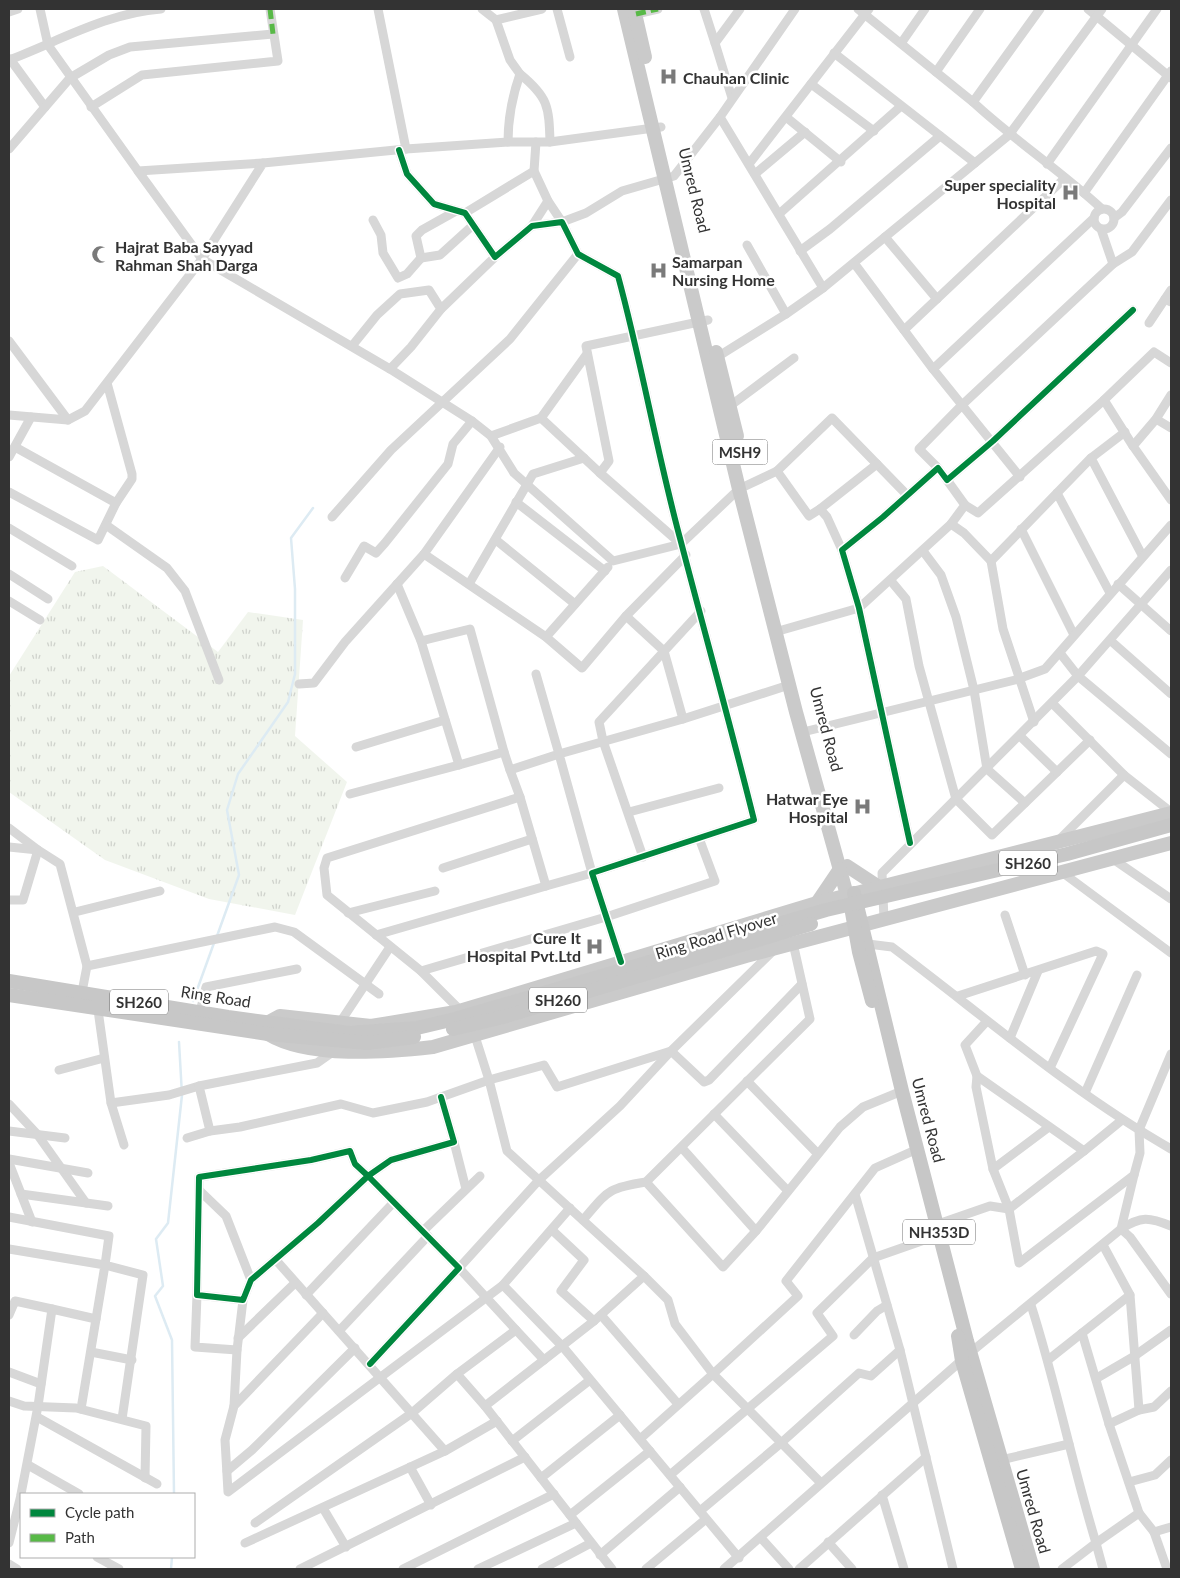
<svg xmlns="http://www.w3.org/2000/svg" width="1180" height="1578" viewBox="0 0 1180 1578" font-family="Lato,sans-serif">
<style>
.grass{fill:url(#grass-tufts)}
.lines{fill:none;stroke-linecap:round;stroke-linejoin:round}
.stream{stroke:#ddebf3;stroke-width:2.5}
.minor{stroke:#d7d7d7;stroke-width:9}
.primary{stroke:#cacaca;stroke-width:14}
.trunk{stroke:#c7c7c7;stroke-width:14}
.quiet{stroke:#58b947;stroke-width:5;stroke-dasharray:10 5;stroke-linecap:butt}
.cycleway-casing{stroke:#fff;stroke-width:9}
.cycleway{stroke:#00873e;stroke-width:6}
.labels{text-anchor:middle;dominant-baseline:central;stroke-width:5;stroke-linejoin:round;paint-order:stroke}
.shield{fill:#fff;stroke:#707070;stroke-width:1}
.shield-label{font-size:15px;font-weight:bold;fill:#333}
.poi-label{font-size:16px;font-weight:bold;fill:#333;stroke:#fff;text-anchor:start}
.street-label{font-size:16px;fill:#333;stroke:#fff}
</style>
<defs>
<pattern id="grass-tufts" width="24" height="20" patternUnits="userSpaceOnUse" patternTransform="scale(1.25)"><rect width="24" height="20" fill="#f1f5ed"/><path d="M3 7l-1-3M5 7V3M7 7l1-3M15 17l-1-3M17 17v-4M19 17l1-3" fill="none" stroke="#cfd2cc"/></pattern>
</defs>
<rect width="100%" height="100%" fill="#fff"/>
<path class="grass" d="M 103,566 L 218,652 L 248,612 L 303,620 L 295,736 L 347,782 L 295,915 L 209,899 L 105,860 L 9,792 L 9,676 L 75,572 Z"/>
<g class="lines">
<g class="stream">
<path d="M 217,936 L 239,875 L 227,810 L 238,774 L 288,702 L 295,674 L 295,589 L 291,538 L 313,508"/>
<path d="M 193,1001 L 214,943"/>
<path d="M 174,1494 L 172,1340 L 155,1296 L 163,1286 L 156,1239 L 168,1223 L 182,1095 L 179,1042"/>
<path d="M 171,1569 L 172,1557"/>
</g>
<g class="minor">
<path d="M 40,9 L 48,45 L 138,171 L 263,163"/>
<path d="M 378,9 L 406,149"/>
<path d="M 482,9 L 496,20"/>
<path d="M 557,9 L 570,57"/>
<path d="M 704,9 L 715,43"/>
<path d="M 858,9 L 936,72 L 980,9"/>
<path d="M 1040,9 L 973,102 C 1014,140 1061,171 1102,209"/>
<path d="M 1088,9 L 1171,78"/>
<path d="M 9,12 L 18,9"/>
<path d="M 636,14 L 658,9"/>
<path d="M 902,42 L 925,9"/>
<path d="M 834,53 L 975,163"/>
<path d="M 10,59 L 45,107"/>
<path d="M 9,60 C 59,41 107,13 161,9"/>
<path d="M 936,72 L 973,102"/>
<path d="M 520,74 C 548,97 549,106 550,142"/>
<path d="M 811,84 L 874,131"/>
<path d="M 732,98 L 715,43 L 740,9"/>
<path d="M 91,107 L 142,75 L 278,61 L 270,9"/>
<path d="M 720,117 L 823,288 L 1009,135 L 1102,9"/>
<path d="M 786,117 L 841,162"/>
<path d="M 508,142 C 508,117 512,97 520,74 L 510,60 L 496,20 L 542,9"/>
<path d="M 536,142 L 534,171 L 548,201 L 562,222 L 586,213 L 622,191 L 674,176 L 720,117 L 795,9"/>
<path d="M 9,149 L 70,78 L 109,55 L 130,47 L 273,34"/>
<path d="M 399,150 L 407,174 L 434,204 L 465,213 L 495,257 L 532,226 L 562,222 L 578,254 L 618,276 C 642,364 657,454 681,542 C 705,634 731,727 754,820 L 592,873 L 621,962"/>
<path d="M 749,164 L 869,9"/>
<path d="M 1047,164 L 1157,9"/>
<path d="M 138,171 L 202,259 L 390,369 L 472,421 L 491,436 L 514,473 L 613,561 L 681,544 L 739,489 L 777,471 L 832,418 L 907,495"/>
<path d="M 755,174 L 805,132"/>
<path d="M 1084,193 L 1171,71"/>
<circle cx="1104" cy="219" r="10"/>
<path d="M 465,213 L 534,171"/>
<path d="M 779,214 L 900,107"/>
<path d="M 1114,218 L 1122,212 L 1171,148"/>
<path d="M 373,220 L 381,235 L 383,253 L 398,278 L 407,274 L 421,258 L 416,236 L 422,230 L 456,211"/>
<path d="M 532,226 L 548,201"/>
<path d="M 1101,229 L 1113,264 L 1132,252 L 1171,200"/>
<path d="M 885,237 L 937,299"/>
<path d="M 747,245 L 786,314"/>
<path d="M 800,251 L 830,229 L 940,136"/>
<path d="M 421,258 L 440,255 L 472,226"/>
<path d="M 854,263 L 933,369 L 962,405 L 1113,264"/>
<path d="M 1171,290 L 1165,299 L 1171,302"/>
<path d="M 441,309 L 495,257"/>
<path d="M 1149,323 L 1165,299"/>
<path d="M 904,330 L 1065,178"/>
<path d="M 9,341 L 68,420"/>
<path d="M 352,346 L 377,315 L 400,294 L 429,290 L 441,309 L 411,347 L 390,369"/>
<path d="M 587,354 L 541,418 L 600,473"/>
<path d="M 714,359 L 786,314 L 823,288"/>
<path d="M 933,369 L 1094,218"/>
<path d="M 107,383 L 132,474 L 132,479 L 116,503"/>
<path d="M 1171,395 L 1156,419 L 1133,446 L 1171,500"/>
<path d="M 1104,400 L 1154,352 L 1171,363"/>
<path d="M 730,406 L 794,358"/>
<path d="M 9,415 L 68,420 L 85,411 L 202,259 L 263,163 L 406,149 L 508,142 L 550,142 L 661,127"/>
<path d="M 1156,419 L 1171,428"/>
<path d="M 491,436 L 541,418"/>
<path d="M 500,447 L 424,554 L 546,637 L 582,668 L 626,616 L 686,555"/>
<path d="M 9,457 L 31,417"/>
<path d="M 1091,458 L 1125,432"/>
<path d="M 938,468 L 919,449 L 962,405 L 1020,477"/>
<path d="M 777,471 L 809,516 L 820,509 L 827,517 L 842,550"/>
<path d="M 947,480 L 965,505 L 951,524"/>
<path d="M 9,492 L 98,540 L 116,503 L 15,447"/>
<path d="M 1057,493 L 1110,593"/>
<path d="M 516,502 L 605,571"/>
<path d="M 965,505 L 978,513 L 1104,400 L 1133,446"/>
<path d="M 820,509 L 877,464"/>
<path d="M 332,517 L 391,450 L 510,339 L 578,254"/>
<path d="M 106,525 L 167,568 L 185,591 L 219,680"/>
<path d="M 9,528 L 72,566"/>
<path d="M 1021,529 L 1074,635"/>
<path d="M 496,540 L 575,604"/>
<path d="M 681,544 L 600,473 L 609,461 L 586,346 L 708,320"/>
<path d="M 923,551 L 941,575 L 956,617 L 974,690 L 987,769 L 1025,803"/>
<path d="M 991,561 L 1003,629 L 1034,722"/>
<path d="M 9,574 L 48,599"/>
<path d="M 345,578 L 364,546 L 376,553 L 385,543 L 448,464 L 453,444 L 472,421"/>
<path d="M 891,581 L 906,599 L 919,666 L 956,799 L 992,835 L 1090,740"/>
<path d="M 397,584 L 421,641 L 459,765 L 504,752 L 510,770 L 559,754 L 536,674"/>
<path d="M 469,584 L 533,474 L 584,458"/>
<path d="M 1118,584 L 1171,631"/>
<path d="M 9,601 L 40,620"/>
<path d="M 626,616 L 664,651 L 683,719"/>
<path d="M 775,632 L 859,608 L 951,524 L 964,533 L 991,561 L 1091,458 L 1142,555"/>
<path d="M 546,637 L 608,567"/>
<path d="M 421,641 L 470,629 L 504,752"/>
<path d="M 1111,641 L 1171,694"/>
<path d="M 1060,653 L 1078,676 L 1171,754"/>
<path d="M 299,684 L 314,683 L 345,642 L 424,554"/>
<path d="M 1052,703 L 1124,775 L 1171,812"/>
<path d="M 803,732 L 1015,680 L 1045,669 L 1171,525"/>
<path d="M 1020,736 L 1057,772"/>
<path d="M 356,747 L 445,720"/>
<path d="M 510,770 L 520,797 L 546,886 L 592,873 L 559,754 L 683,719 L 789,685"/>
<path d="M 350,794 L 459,765"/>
<path d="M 629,812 L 719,788"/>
<path d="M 9,828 L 38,850 L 23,900 L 9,900"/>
<path d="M 1059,840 L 1124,775"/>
<path d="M 910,843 L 859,608 L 842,550 L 883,517 L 938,468 L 947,480 L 993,441 L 1133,310"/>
<path d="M 9,847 L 38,850 L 60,864 L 87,966"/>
<path d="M 643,857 L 603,741 L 599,722 L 701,611"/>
<path d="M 1113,859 L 1171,899"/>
<path d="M 443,868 L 532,839"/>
<path d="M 1063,873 L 1171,953"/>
<path d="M 75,912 L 160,891"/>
<path d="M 348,913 L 435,891"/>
<path d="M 1005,915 L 1025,975"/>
<path d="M 884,919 L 882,873 L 1078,676 L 1171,570"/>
<path d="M 376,935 L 546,886"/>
<path d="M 868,944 L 892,947 C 984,1016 1071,1092 1171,1149"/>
<path d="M 421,971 L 606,917 L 715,881 L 699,838"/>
<path d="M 82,992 L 87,966 L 275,927 L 294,932 L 379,994"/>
<path d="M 958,996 L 1096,951 L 1103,954 L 1050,1068"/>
<path d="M 98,1010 L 111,1103 L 169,1095 L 199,1086"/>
<path d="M 460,1010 L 421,971 L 327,895 L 324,868 L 327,858 L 520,797"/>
<path d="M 200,1012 L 206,987 L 297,969"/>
<path d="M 987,1021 L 965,1045 L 977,1076 L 1084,1151 L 1122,1120"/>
<path d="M 339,1024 L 390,947"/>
<path d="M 475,1036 L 489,1080 L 507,1151 L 644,1276 L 594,1321 L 485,1406"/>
<path d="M 1010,1038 L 1038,971"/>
<path d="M 334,1051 L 317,1063 L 199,1086 L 210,1131 L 240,1127 L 341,1104 L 373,1113 L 427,1102 L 489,1080 L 544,1065 L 557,1087 L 671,1051 L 704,1082 L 709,1080 L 802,984"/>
<path d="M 59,1070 L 104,1058"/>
<path d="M 977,1076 L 976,1087 L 993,1169 L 1009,1209 L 1019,1263 L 1134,1175 L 1140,1153 L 1139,1130 L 1171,1054"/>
<path d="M 747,1081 L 817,1153"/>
<path d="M 1085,1093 L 1137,975"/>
<path d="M 111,1103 L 124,1145"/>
<path d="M 9,1104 L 37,1134 L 86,1203"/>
<path d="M 714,1114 L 788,1191"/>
<path d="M 9,1131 L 65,1138"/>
<path d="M 187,1138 L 210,1131"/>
<path d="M 454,1142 L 466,1189"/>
<path d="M 682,1148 L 756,1231"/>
<path d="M 9,1159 L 88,1173"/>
<path d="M 9,1163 L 32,1222"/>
<path d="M 993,1169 L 1049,1127"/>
<path d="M 1134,1175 L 1121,1229 L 1130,1237 L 1171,1294"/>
<path d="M 646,1182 L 723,1267 L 756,1231 L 840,1127 L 863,1107 L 902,1091"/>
<path d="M 200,1191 L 226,1216 L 251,1280"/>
<path d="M 21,1194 L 108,1206"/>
<path d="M 855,1194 L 900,1350 L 953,1569"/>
<path d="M 570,1208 L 503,1285 L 563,1347 L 739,1558"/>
<path d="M 9,1217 L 109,1236 L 105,1265 L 143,1275 L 122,1419"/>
<path d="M 583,1220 C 608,1191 607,1188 646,1182 L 810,1019 L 793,943"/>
<path d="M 938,1224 L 990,1206 L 1009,1209 L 1084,1151"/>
<path d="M 552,1230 L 584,1260 L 561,1291 L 594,1321"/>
<path d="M 423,1231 L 480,1176"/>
<path d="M 1103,1245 L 1130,1295 L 1139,1410 L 1109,1424"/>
<path d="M 9,1249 L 105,1265 L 81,1409"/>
<path d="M 275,1259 L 445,1451 L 497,1421"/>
<path d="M 197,1295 L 195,1347 L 237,1350"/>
<path d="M 306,1295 L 394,1202"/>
<path d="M 1031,1305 C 1056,1383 1072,1464 1096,1543 L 1139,1513 L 1109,1424 L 1082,1333"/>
<path d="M 323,1313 L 234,1406 L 225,1440 L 228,1492 L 503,1285"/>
<path d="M 9,1315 L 15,1301 L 52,1309"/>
<path d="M 601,1315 L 678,1404"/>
<path d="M 516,1330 L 459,1268 L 539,1180 L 620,1106 L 671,1051 L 774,950"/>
<path d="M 339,1331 L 428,1236"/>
<path d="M 854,1335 L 877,1311 L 887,1305"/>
<path d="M 238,1338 L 295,1283"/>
<path d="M 91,1352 L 132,1360"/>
<path d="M 544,1360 L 516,1330 L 457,1374 L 485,1406 L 612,1569"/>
<path d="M 1048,1360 L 1130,1295"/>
<path d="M 370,1364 L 459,1268 L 368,1176 L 318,1223 L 251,1280 L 243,1300 L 197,1295 L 199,1177 L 311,1160 L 350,1151 L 355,1164 L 368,1176 L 391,1160 L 454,1142 L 441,1097"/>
<path d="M 9,1372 L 41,1384"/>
<path d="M 1097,1378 L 1133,1357 L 1171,1330"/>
<path d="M 9,1401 L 24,1406 L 76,1408 L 146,1426 L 145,1478"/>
<path d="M 234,1406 L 237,1350 L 243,1300"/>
<path d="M 1139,1410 L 1154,1407 L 1171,1391"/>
<path d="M 37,1417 L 157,1484"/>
<path d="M 640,1439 L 713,1374 L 675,1324 L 668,1300 L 644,1276"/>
<path d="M 512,1441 L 590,1380"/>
<path d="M 1001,1460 L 1069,1444"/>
<path d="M 28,1465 L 79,1494"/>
<path d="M 410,1467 L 431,1505"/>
<path d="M 227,1471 L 252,1450 L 355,1348"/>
<path d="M 670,1475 L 833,1336 L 817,1313 L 873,1258 L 933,1237"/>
<path d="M 541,1478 L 620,1415"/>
<path d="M 1129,1482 L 1155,1475 L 1171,1460"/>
<path d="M 821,1483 L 713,1374 L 798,1296 L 786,1281 L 875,1168 L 913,1151"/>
<path d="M 21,1494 L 38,1406 L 52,1309 L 96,1319"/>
<path d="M 882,1495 L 904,1569"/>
<path d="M 323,1508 L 346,1547"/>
<path d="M 700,1511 L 781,1443 L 859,1373 L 871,1376 L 900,1350"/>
<path d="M 1139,1513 L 1154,1532 L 1171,1527"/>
<path d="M 570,1515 L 650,1451"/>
<path d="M 255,1523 L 412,1413 L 457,1374"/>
<path d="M 1154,1532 L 1167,1569"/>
<path d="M 761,1538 L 789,1569"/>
<path d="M 828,1542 L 852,1569"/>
<path d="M 9,1543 L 21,1495"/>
<path d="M 245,1543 L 445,1451"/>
<path d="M 600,1555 L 680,1487"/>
<path d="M 97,1557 L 119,1569"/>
<path d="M 9,1564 L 17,1569"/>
<path d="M 300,1569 L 525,1457"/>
<path d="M 403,1569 L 554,1494"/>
<path d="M 478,1569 L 576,1523"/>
<path d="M 542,1569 L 591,1543"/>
<path d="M 646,1569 L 706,1519"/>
<path d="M 724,1569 L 971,1352 L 1121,1229 C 1141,1216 1149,1217 1171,1226"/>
<path d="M 799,1569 L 926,1457"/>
<path d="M 1062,1569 L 1096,1543 L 1103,1569"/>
</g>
<g class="primary">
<path d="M 624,9 L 739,489 L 796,712 L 847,895"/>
<path d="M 634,9 L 645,57"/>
<path d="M 716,352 L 737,436"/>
<path d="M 847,866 L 879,887"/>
<path d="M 817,903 L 840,869"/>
<path d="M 269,1022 L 280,1016 L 371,1026 L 456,1012 L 817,903 L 1171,813"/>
<path d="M 268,1034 C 309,1059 387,1052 433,1047 L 746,956 L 1171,843"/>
</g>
<g class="trunk">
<path d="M 854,893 L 902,1091 L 967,1341 L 1033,1569"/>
<path d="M 851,907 L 859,952 L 872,1001"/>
<path d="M 9,981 L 228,1017 L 349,1033 L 417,1028 L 455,1019 L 826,910 L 1067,854 L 1171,825"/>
<path d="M 9,995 L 268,1034 L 367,1043 L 414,1037"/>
<path d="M 453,1029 L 503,1017 L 811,924"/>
<path d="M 958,1336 L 962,1361 L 1022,1569"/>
</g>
<g class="quiet">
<path d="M 270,9 L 273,34"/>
<path d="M 636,14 L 658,9"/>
</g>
<defs>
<g id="cycleway">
<path d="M 399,150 L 407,174 L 434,204 L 465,213 L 495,257 L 532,226 L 562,222 L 578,254 L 618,276 C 642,364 657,454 681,542 C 705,634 731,727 754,820 L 592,873 L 621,962"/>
<path d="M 910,843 L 859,608 L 842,550 L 883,517 L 938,468 L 947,480 L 993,441 L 1133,310"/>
<path d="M 370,1364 L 459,1268 L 368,1176 L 318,1223 L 251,1280 L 243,1300 L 197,1295 L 199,1177 L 311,1160 L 350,1151 L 355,1164 L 368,1176 L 391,1160 L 454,1142 L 441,1097"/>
</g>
</defs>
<use href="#cycleway" class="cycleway-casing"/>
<use href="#cycleway" class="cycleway"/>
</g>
<defs>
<symbol id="hospital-bare" viewBox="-9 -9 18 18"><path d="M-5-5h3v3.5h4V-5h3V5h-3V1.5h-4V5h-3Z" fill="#7a7a7a" stroke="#fff" stroke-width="2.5" paint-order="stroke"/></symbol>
<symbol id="mosque-bare" viewBox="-9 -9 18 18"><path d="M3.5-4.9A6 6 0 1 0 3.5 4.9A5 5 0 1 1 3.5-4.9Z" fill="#7a7a7a" stroke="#fff" stroke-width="2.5" paint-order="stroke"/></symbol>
</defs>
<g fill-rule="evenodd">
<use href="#hospital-bare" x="656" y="64" width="25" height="25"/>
<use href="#hospital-bare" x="1058" y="180" width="25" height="25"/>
<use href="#mosque-bare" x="88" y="242" width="25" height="25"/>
<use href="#hospital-bare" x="646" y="258" width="25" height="25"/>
<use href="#hospital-bare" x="850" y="794" width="25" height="25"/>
<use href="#hospital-bare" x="582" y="934" width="25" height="25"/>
</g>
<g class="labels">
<g class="shield">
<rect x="712.5" y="439.5" width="55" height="25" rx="4"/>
<rect x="999" y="850.5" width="58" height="25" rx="4"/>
<rect x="529" y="987.5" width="58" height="25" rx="4"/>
<rect x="110" y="989.5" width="58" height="25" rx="4"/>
<rect x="903" y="1219.5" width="72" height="25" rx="4"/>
</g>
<g class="shield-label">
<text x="740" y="452">MSH9</text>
<text x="1028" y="863">SH260</text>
<text x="558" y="1000">SH260</text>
<text x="139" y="1002">SH260</text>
<text x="939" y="1232">NH353D</text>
</g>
<g class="poi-label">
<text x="683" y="77">Chauhan Clinic</text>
<text x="1056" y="184" text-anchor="end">Super speciality<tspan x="1056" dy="18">Hospital</tspan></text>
<text x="115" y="246">Hajrat Baba Sayyad<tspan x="115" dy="18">Rahman Shah Darga</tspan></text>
<text x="672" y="261">Samarpan<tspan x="672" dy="18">Nursing Home</tspan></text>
<text x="848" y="798" text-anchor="end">Hatwar Eye<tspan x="848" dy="18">Hospital</tspan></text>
<text x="581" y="937" text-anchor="end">Cure It<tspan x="581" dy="18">Hospital Pvt.Ltd</tspan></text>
</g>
<g class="street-label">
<text transform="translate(695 190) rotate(76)">Umred Road</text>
<text transform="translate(827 729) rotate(75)">Umred Road</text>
<text transform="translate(716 935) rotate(-17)">Ring Road Flyover</text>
<text transform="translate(216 996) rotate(9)">Ring Road</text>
<text transform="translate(929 1120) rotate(75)">Umred Road</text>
<text transform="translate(1034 1511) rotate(74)">Umred Road</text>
</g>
</g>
<rect width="1180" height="1578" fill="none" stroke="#333333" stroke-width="20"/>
<rect x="20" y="1493" width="175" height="65" fill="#ffffff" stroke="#adadad"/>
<rect x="30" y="1509" width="25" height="8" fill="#00873e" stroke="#adadad"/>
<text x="65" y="1518" font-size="15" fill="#333333">Cycle path</text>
<rect x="30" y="1534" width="25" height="8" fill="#58b947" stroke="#adadad"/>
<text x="65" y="1543" font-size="15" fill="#333333">Path</text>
</svg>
